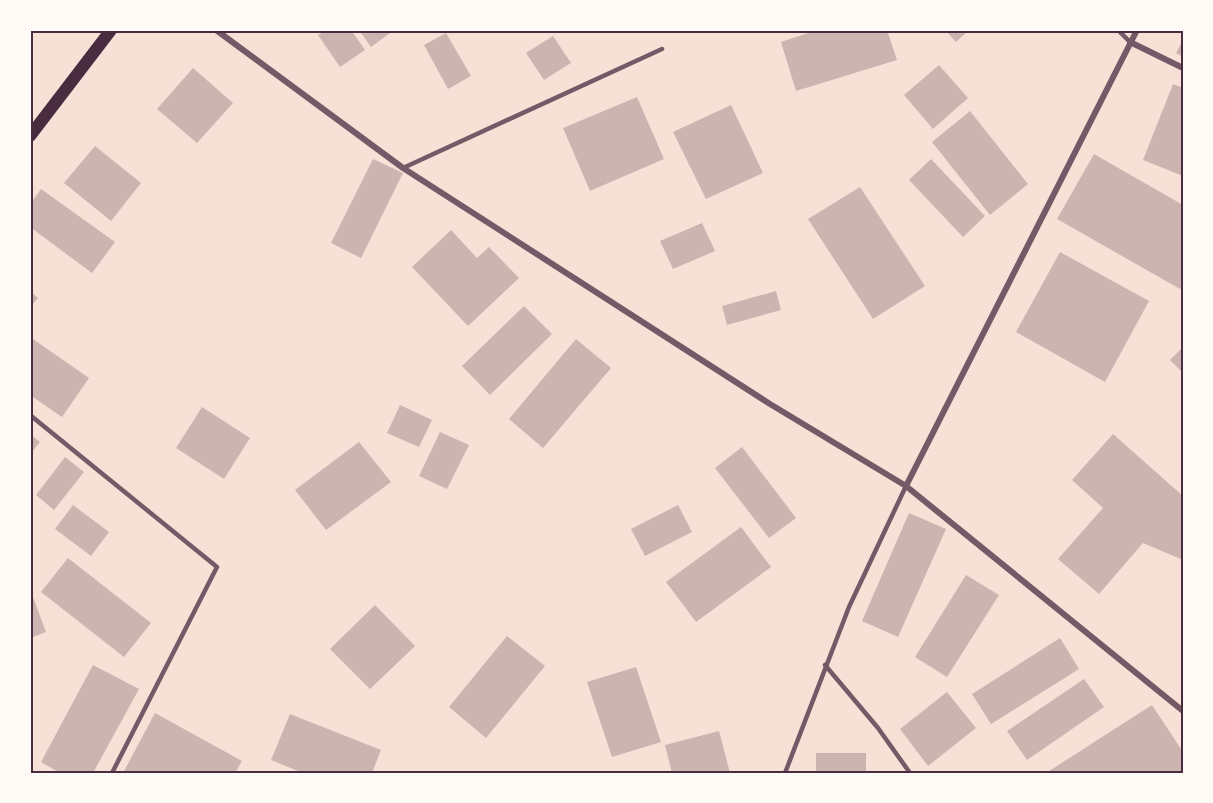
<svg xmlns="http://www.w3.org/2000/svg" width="1213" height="803" viewBox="0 0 1213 803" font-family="Lato,sans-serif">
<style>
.building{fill:#ccb4b1}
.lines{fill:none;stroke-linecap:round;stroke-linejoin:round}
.service{stroke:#755966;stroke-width:4.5}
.minor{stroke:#755966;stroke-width:6}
.secondary{stroke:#4a2c40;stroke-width:12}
.neatline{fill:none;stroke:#4a2c40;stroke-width:2}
</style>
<rect width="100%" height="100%" fill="#f7e1d7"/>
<g class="building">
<path d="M 327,30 L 351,30 L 365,50 L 340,67 L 318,35 Z"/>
<path d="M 359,30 L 394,30 L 371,47 Z"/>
<path d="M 817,30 L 887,30 L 897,60 L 796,91 L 781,42 Z"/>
<path d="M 945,30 L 969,30 L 956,42 Z"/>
<path d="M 446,33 L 471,76 L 448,89 L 424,45 Z"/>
<path d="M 553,36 L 571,63 L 544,80 L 526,53 Z"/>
<path d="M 1183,40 L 1183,57 L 1176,53 Z"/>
<path d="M 939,65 L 968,98 L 933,129 L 904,95 Z"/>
<path d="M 193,68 L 233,103 L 197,143 L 157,109 Z"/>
<path d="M 1173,84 L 1183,88 L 1183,176 L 1143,160 Z"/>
<path d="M 637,97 L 664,159 L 590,191 L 563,128 Z"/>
<path d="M 731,105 L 763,173 L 706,199 L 673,132 Z"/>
<path d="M 970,111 L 1028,184 L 990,215 L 932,142 Z"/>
<path d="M 95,146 L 141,183 L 111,221 L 64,183 Z"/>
<path d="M 1094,154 L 1183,205 L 1183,283 L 1180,289 L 1057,219 Z"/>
<path d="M 373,159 L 403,173 L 361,258 L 331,243 Z"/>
<path d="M 931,159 L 985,216 L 963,237 L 909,180 Z"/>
<path d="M 860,187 L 925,286 L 873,319 L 808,219 Z"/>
<path d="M 41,189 L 115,242 L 92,273 L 30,227 L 30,204 Z"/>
<path d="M 702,223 L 715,251 L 673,269 L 660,241 Z"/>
<path d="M 451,230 L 477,258 L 489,247 L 519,278 L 468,326 L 412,267 Z"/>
<path d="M 1060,252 L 1149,301 L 1105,382 L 1016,332 Z"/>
<path d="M 30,291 L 38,298 L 30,307 Z"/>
<path d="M 776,291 L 781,310 L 727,325 L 722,306 Z"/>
<path d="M 524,306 L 552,334 L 490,395 L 462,366 Z"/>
<path d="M 30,337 L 89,378 L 62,417 L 30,395 Z"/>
<path d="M 576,339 L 611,368 L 543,448 L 509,419 Z"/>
<path d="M 1183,347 L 1183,373 L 1170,360 Z"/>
<path d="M 400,405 L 432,420 L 419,447 L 387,433 Z"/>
<path d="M 202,407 L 250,438 L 224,479 L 176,448 Z"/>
<path d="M 440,432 L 469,445 L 447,489 L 419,476 Z"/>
<path d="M 30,434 L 40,442 L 30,454 Z"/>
<path d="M 1113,434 L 1183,496 L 1183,560 L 1143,543 L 1099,594 L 1058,559 L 1103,508 L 1072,480 Z"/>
<path d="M 359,442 L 391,482 L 326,530 L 295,490 Z"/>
<path d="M 742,447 L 796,518 L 769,538 L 715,468 Z"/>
<path d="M 65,457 L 84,472 L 54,510 L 36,495 Z"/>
<path d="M 73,505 L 109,532 L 91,556 L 55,529 Z"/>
<path d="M 678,505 L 692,532 L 645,556 L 631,529 Z"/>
<path d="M 909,513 L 946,529 L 898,637 L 862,621 Z"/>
<path d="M 741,527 L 771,567 L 696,622 L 666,582 Z"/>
<path d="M 68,558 L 151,623 L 124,657 L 41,592 Z"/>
<path d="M 966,575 L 999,595 L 947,677 L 915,657 Z"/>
<path d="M 30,589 L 46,632 L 30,638 Z"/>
<path d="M 375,605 L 415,646 L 370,689 L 330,649 Z"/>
<path d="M 507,636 L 545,666 L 486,738 L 449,707 Z"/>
<path d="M 1060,638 L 1079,669 L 991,724 L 972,694 Z"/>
<path d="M 93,665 L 139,689 L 93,773 L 60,773 L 41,762 Z"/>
<path d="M 636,667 L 661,742 L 612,757 L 587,682 Z"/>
<path d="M 1084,679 L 1104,707 L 1027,760 L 1007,731 Z"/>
<path d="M 947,692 L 976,728 L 928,766 L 900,729 Z"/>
<path d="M 1152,705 L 1183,752 L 1183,773 L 1046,773 Z"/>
<path d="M 155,713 L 242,761 L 235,773 L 123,773 Z"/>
<path d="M 290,714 L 381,750 L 372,773 L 303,773 L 271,760 Z"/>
<path d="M 719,731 L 730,773 L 672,773 L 665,745 Z"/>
<rect x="816" y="753" width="50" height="20"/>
</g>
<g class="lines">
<g class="service">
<path d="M 1118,30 L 1130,42"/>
<path d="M 403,168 L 662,49"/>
<path d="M 30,415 L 217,567 L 112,773"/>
<path d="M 825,665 L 878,728 L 910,773"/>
<path d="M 785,773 L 849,607 L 906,486"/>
</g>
<g class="minor">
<path d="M 216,30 L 403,168 L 770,404 L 906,486 L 1183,711"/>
<path d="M 1130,42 L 1183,68"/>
<path d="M 906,486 L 1137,30"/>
</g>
<path class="secondary" d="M 30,136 L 111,30"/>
</g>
<rect width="1213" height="803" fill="none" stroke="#fffaf5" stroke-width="63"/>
<rect x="32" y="32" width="1150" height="740" class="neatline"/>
</svg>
